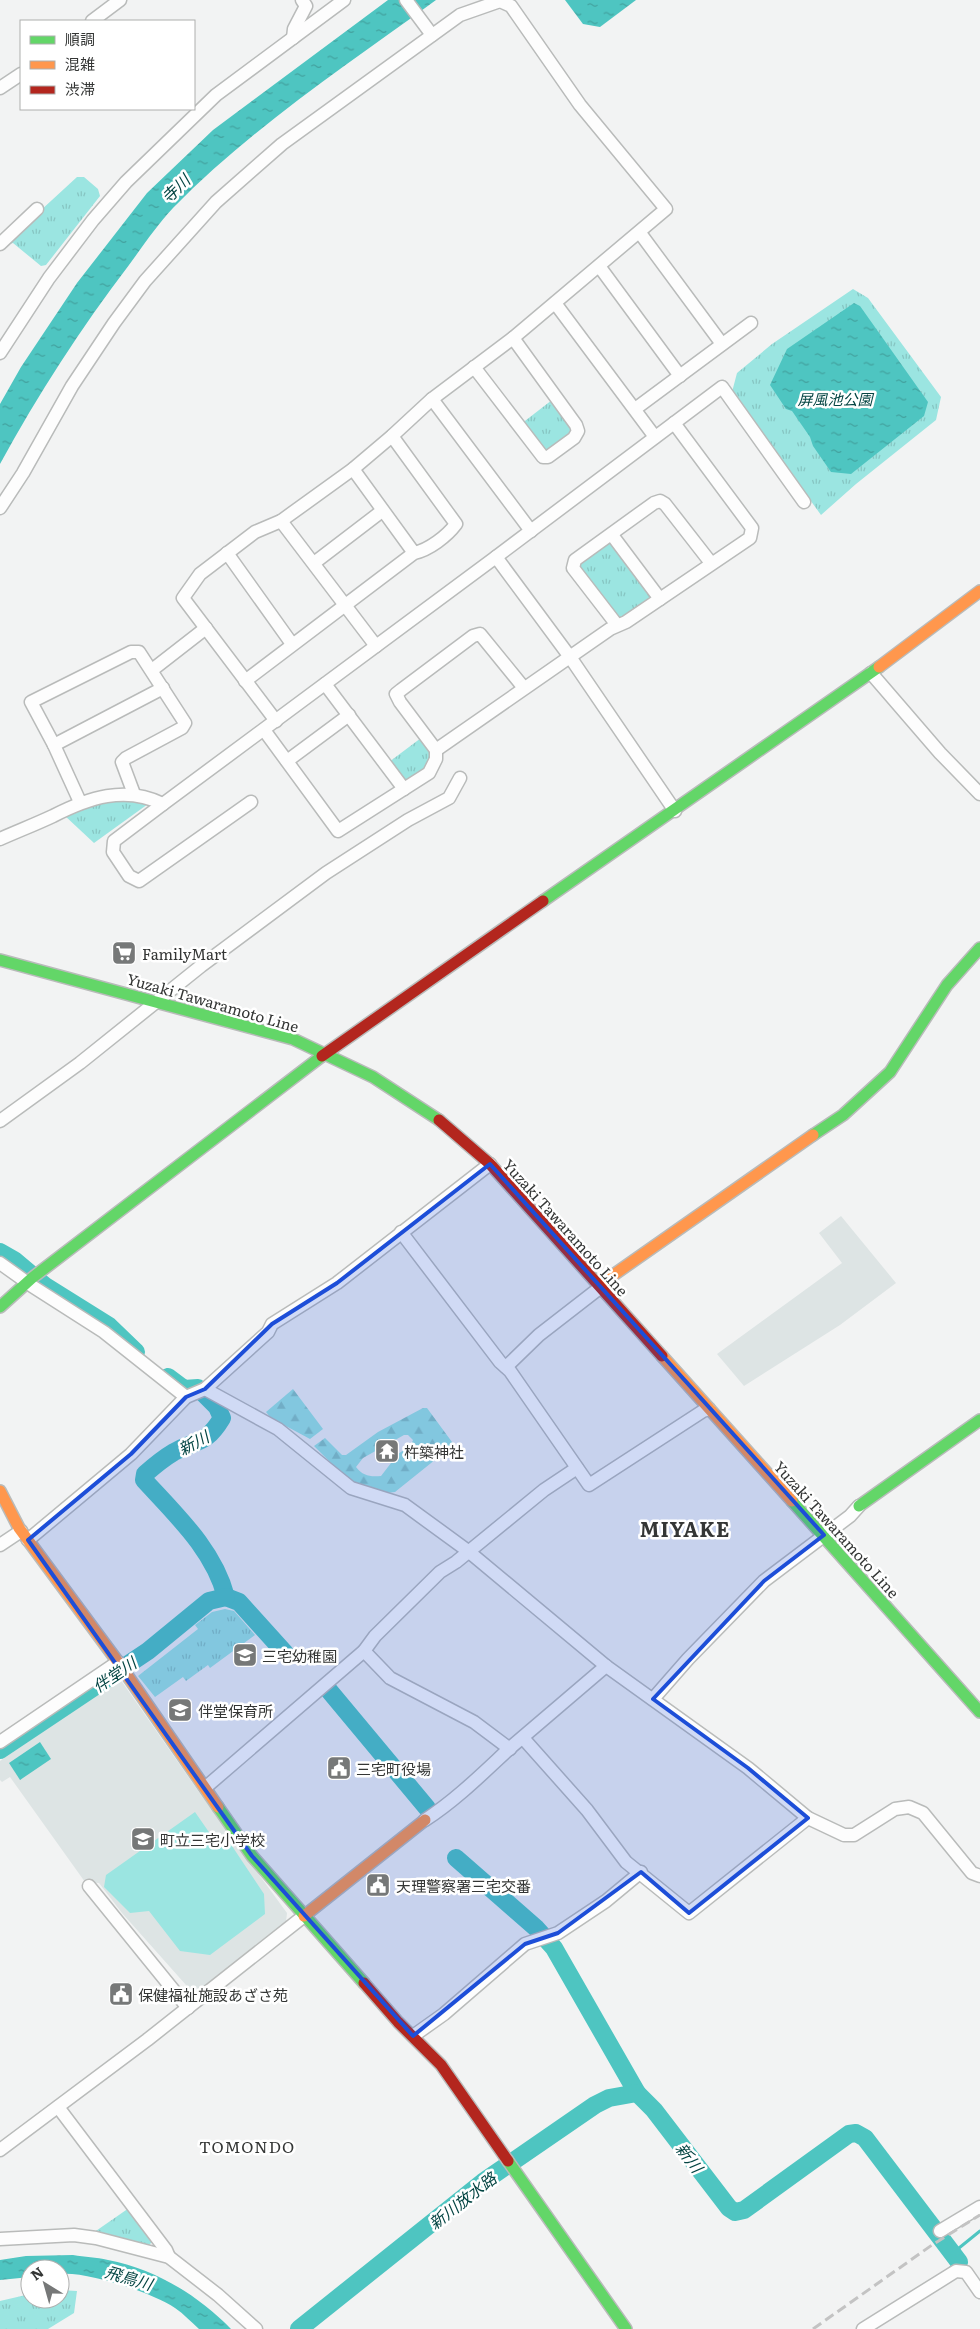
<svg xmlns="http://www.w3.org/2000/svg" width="980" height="2329" viewBox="0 0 980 2329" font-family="Literata,'Noto Sans JP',serif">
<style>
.built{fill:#dde4e4}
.green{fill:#9be5e1}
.forest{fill:url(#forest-firs);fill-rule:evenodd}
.park{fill:url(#park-tufts)}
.water{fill:url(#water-ripples)}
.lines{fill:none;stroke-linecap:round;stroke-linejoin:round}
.stream{stroke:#4ec5c1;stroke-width:3}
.river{stroke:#4ec5c1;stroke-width:18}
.street-casing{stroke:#b9bbba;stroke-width:15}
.fast-casing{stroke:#b9bbba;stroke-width:14}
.slow-casing{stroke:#b9bbba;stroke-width:14}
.jam-casing{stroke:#b9bbba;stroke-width:14}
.street{stroke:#fdfdfd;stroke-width:12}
.fast{stroke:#63d668;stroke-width:11}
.slow{stroke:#ff974d;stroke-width:11}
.jam{stroke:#b3261e;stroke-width:11}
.rail{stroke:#c3c3c3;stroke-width:3;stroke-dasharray:10 5;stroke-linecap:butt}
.marked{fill:#1d4ed8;fill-opacity:0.2;stroke:#1d4ed8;stroke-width:4;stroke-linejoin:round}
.labels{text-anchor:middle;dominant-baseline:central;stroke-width:5;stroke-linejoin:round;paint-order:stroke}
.park-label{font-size:15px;font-style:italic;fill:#054543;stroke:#fff}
.poi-label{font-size:15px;fill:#343635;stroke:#fff;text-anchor:start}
.street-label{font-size:15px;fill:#343635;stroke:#fff}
.water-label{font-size:16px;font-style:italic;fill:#044543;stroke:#fff}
.neighbourhood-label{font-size:16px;letter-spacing:1px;fill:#343635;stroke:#fff}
.district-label{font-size:20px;font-weight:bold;letter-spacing:1px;fill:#343635;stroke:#fff}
</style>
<defs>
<pattern id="forest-firs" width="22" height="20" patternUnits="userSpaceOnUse" patternTransform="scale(1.25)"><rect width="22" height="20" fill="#9be5e1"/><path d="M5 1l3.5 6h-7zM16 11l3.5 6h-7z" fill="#86c5c2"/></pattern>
<pattern id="park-tufts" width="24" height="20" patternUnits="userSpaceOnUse" patternTransform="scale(1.25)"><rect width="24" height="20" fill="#9be5e1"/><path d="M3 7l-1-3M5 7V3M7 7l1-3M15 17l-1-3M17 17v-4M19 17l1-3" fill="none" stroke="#86c5c2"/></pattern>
<pattern id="water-ripples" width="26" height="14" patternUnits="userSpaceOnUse" patternTransform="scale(1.25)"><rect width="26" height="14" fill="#4ec5c1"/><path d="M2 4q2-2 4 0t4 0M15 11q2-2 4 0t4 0" fill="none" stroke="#42a19e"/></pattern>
</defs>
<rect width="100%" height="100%" fill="#f2f3f3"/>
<g class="built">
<path d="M 841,1216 L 896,1283 L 840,1325 L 744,1386 L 717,1354 L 842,1263 L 819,1233 Z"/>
<path d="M 120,1679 L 201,1795 L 287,1913 L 286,1922 L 188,1999 L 181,1990 L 186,1985 L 122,1913 L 99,1883 L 85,1882 L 10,1777 L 2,1782 L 0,1780 L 0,1761 Z"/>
</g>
<path class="green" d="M 195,1812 L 220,1848 L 230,1843 L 264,1894 L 265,1914 L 210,1955 L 180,1951 L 149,1911 L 130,1913 L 104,1887 L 106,1875 Z"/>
<g class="forest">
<path d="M 293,1389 L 323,1429 L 310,1439 L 271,1418 L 266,1412 Z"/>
<path d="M 423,1408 L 427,1408 L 452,1442 L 451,1447 L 395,1492 L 387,1493 L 351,1483 L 314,1446 L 325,1438 L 342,1455 L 346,1455 L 378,1432 ZM 404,1435 L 408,1435 L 413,1440 L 411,1445 L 398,1454 L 381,1476 C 370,1477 363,1476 356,1467 L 363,1458 Z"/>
</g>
<g class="park">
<path d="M 77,177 L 84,177 L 98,189 L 100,196 L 46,265 L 41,266 L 13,243 L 2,246 Z"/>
<path d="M 853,289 L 868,298 L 941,397 L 936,420 L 856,484 L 821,515 L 732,392 L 737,373 L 772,344 Z"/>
<path d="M 552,400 L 572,427 L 572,434 L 546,454 L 521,424 Z"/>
<path d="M 609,542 L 614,543 L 653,598 L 621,619 L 617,618 L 580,569 L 581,562 Z"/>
<path d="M 421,738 L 431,752 C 430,770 421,773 406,781 L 389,762 Z"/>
<path d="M 119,798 L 148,804 L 94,843 L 64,815 L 68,811 Z"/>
<path d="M 225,1609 L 234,1611 L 255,1635 L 210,1668 L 208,1665 L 186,1681 L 183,1677 L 155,1697 L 138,1676 L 198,1629 L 195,1625 L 212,1612 Z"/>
<path d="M 129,2208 L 152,2242 L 148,2246 L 93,2233 Z"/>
<path d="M 60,2290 L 77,2291 L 74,2313 L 48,2329 L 0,2329 L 0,2301 L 30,2294 L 30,2299 L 60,2299 Z"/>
</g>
<g class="water">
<path d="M 388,0 L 436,0 C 347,65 251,128 173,208 C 157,225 143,246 129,265 C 81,328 38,394 0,464 L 0,404 L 21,367 L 77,283 L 147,193 L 213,130 Z"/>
<path d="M 565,0 L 636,0 L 600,27 L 583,24 Z"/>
<path d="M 854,303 L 860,306 L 928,402 L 924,416 L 851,474 L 831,472 L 813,446 L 810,437 L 792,411 L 786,409 L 770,385 L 787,349 Z"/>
<path d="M 40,1742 L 51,1759 L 20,1780 L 9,1763 Z"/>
<path d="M 73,2255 C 85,2257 96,2257 108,2260 C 155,2269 198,2295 231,2329 L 199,2329 C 191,2322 184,2314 175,2308 C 153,2293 87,2271 60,2274 L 60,2269 L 30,2269 L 30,2277 L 0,2280 L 0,2260 L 26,2256 Z"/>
</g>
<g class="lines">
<g class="stream">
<path d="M 959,2262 L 959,2248 L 980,2231"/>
<path d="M 951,2267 L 959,2262"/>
</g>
<g class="river">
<path d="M 0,1252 L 14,1260 L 45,1286 L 109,1326 L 136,1352"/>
<path d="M 168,1377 L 184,1389 L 198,1388 L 217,1407 L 222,1418 C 205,1446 197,1439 174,1452 C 164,1458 154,1466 145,1474 L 144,1480 C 176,1515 214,1550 226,1597"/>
<path d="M 226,1597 L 239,1602 L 285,1653"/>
<path d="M 327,1688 L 427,1808"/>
<path d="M 0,1750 L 148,1651 L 209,1601 L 226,1597"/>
<path d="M 456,1858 L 536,1928 L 554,1948 L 637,2093 L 654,2110 L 729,2208 L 735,2212 L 744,2210 L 849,2134 L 856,2133 L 865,2138 L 959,2262"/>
<path d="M 299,2329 L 483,2182 L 595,2105 L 609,2098 L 637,2093"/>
</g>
<defs>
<g id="street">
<path d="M 406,0 L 432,35"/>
<path d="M 92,21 L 120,0"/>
<path d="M 293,38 L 294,29 L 306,6 L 302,0"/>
<path d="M 0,88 L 21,74"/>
<path d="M 640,233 L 722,344"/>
<path d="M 0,244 L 37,209"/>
<path d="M 599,266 L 680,376"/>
<path d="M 555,303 L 655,437"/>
<path d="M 0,353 L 49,278 L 93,220 L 126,182 L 216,95 L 344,0"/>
<path d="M 474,367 L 543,457 L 548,457 L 574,438 L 578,431 L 576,425 L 513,338"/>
<path d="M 432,399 L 531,531"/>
<path d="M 635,409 L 751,323"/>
<path d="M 353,469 L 414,553"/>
<path d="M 0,508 L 23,473 L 72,386 L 114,323 L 145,281 L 216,202 L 282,144 L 460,15 L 500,1 L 511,6 L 580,105 L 666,209 L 513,338 L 432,399 L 392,436 L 353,469 L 281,521 L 255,532 L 200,574 L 183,598 L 276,721"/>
<path d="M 281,521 L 376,646"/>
<path d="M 612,535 L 660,599"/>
<path d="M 227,553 L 292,644"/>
<path d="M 496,557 L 722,387 L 804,502"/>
<path d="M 314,563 L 382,511"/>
<path d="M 617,625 L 573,568 L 575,560 L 654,503 L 660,501 L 665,504 L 711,563"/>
<path d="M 152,670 L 206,628"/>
<path d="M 871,673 L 940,753 L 980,794"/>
<path d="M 245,681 L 414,553 C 429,550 447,536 456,524 L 392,436"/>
<path d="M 325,684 L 404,789"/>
<path d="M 264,730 L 338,831 L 429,773 L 436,759 L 436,750 L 400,702 L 396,694 L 401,690 L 473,636 L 480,634 L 524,688"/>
<path d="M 54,745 L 163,688"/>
<path d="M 436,750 L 610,629 L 626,622 L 750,538 L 752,528 L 674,423"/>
<path d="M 287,761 L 349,715"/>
<path d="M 80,802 L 54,745 L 31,702 L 131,652 L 139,652 L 185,723 L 182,728 L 126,758 L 122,762 L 134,794"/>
<path d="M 163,804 L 114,841 L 113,852 L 129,876 L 139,881 L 251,802"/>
<path d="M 0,839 C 18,831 36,824 53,816 C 88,798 125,785 163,804 L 496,557 L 570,657 L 675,811"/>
<path d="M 0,1121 L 80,1063 L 201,966 L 326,873 L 408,820 L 449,798 L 460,778"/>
<path d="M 401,1232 L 500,1362 L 510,1371 L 589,1485 L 703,1411 L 709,1409"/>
<path d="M 0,1263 L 32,1286 L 104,1332 L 186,1397"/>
<path d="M 506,1367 L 539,1335 L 597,1290 L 599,1285"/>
<path d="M 205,1389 L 278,1429 L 351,1488 L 405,1505 L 468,1551 L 606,1666 L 748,1768 L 808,1818 L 844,1835 L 854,1835 L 895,1809 L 909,1807 L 923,1813 L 972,1873 L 980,1876"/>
<path d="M 28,1540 L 131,1454 L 186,1397 L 205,1389 L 268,1332 L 272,1324 L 337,1283 L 490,1164"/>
<path d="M 0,1545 L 21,1531"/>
<path d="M 364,1651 L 390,1678 L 474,1722 L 510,1749"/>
<path d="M 653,1699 L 688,1659 L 764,1581 L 850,1516 L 859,1506"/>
<path d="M 523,1738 L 587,1810 L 626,1862 L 689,1913 L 808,1818"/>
<path d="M 0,1742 L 118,1662"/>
<path d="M 206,1787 L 364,1651 L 375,1636 L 440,1572 L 456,1562 L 544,1490 L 577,1468"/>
<path d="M 425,1820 C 456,1800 483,1773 510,1748 C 542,1721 574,1693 606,1666"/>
<path d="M 89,1886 L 188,2008"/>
<path d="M 413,2036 L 444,2014 L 525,1944 L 558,1933 L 606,1901 L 641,1872"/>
<path d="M 58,2107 L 166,2250 L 169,2257"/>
<path d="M 0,2150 L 147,2040 L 304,1916"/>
<path d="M 940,2231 L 980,2207"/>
<path d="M 0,2239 L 74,2235 L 96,2238 L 169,2257 L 218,2295 L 256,2329"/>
<path d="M 863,2329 L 956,2271 L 966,2272 L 980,2292"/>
</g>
<g id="fast">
<path d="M 543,901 L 879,667"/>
<path d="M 0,960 L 293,1039 L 373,1077 L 439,1120"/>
<path d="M 813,1135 L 843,1115 L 890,1072 L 947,985 L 980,948"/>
<path d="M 0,1307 L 32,1278 L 322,1056"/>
<path d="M 792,1501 L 980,1712"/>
<path d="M 859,1506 L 980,1420"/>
<path d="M 218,1807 L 252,1856 L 364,1983"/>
<path d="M 508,2161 L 626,2329"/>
</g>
<g id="slow">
<path d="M 879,667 L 980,591"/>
<path d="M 599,1285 L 813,1135"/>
<path d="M 662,1356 L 792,1501"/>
<path d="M 0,1491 L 19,1528 L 118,1662 L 218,1807"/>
<path d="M 304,1916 L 425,1820"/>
</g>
<g id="jam">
<path d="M 322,1056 L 543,901"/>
<path d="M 439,1120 L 490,1164 L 662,1356"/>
<path d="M 364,1983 L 398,2022 L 441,2065 L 508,2161"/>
</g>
</defs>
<use href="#street" class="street-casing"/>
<use href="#fast" class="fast-casing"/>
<use href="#slow" class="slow-casing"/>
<use href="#jam" class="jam-casing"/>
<use href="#street" class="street"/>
<use href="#fast" class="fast"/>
<use href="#slow" class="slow"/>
<use href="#jam" class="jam"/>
<path class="rail" d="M 813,2329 L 932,2245 L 980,2215"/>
</g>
<path class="marked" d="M 490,1164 L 824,1535 L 764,1581 L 653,1699 L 748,1768 L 808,1818 L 689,1913 L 641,1872 L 558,1933 L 525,1944 L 413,2036 L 252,1856 L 28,1540 L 131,1454 L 186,1397 L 205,1389 L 272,1324 L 337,1283 Z"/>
<defs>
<symbol id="supermarket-square" viewBox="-11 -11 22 22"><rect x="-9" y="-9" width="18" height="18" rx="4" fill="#767878" stroke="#fff"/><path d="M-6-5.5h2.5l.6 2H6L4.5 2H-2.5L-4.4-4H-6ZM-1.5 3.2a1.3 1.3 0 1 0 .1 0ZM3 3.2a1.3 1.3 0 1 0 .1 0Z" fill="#fff"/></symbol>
<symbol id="temple-square" viewBox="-11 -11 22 22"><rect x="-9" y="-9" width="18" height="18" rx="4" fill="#767878" stroke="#fff"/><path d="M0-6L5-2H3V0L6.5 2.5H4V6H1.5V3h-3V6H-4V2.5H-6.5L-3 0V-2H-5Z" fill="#fff"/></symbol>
<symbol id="school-square" viewBox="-11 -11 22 22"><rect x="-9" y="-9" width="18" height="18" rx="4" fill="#767878" stroke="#fff"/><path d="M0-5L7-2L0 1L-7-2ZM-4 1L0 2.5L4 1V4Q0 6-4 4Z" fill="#fff"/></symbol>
<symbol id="civic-square" viewBox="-11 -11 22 22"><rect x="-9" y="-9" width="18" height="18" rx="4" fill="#767878" stroke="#fff"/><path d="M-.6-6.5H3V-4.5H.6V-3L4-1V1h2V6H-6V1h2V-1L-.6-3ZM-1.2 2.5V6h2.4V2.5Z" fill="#fff"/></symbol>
</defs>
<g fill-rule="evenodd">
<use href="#supermarket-square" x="110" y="939" width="28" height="28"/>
<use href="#temple-square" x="373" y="1437" width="28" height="28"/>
<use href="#school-square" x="231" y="1641" width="28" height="28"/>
<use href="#school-square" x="166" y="1696" width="28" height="28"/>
<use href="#civic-square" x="325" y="1754" width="28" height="28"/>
<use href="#school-square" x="129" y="1825" width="28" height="28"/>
<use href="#civic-square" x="364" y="1871" width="28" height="28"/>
<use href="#civic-square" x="107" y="1980" width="28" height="28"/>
</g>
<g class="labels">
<g class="park-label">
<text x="835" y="398">屏風池公園</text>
</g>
<g class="poi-label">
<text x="142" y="953">FamilyMart</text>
<text x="404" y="1451">杵築神社</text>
<text x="262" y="1655">三宅幼稚園</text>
<text x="198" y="1710">伴堂保育所</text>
<text x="356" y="1768">三宅町役場</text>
<text x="160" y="1839">町立三宅小学校</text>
<text x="396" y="1885">天理警察署三宅交番</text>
<text x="138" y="1994">保健福祉施設あざさ苑</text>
</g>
<g class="street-label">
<text transform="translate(213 1002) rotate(16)">Yuzaki Tawaramoto Line</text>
<text transform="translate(566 1227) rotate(48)">Yuzaki Tawaramoto Line</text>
<text transform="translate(837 1529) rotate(48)">Yuzaki Tawaramoto Line</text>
</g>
<g class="water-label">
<text transform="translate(175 188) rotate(-44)">寺川</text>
<text transform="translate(193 1442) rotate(-28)">新川</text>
<text transform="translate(114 1674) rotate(-34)">伴堂川</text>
<text transform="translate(690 2157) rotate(53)">新川</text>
<text transform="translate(462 2200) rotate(-38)">新川放水路</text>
<text transform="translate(129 2277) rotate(16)">飛鳥川</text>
</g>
<g class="neighbourhood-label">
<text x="247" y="2146">TOMONDO</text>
</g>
<g class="district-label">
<text x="685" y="1528">MIYAKE</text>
</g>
</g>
<rect x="20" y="20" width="175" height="90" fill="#ffffff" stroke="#aeafae"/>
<rect x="30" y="36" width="25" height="8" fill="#63d668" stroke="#aeafae"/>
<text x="65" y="45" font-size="15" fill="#343635">順調</text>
<rect x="30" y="61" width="25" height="8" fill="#ff974d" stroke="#aeafae"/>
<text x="65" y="70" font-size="15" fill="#343635">混雑</text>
<rect x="30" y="86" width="25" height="8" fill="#b3261e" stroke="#aeafae"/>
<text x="65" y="95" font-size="15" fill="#343635">渋滞</text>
<g transform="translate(45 2284) rotate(323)"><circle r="24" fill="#ffffff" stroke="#aeafae"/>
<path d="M0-4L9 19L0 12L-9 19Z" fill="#767878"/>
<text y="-8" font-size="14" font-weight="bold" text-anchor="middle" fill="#343635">N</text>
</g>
</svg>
